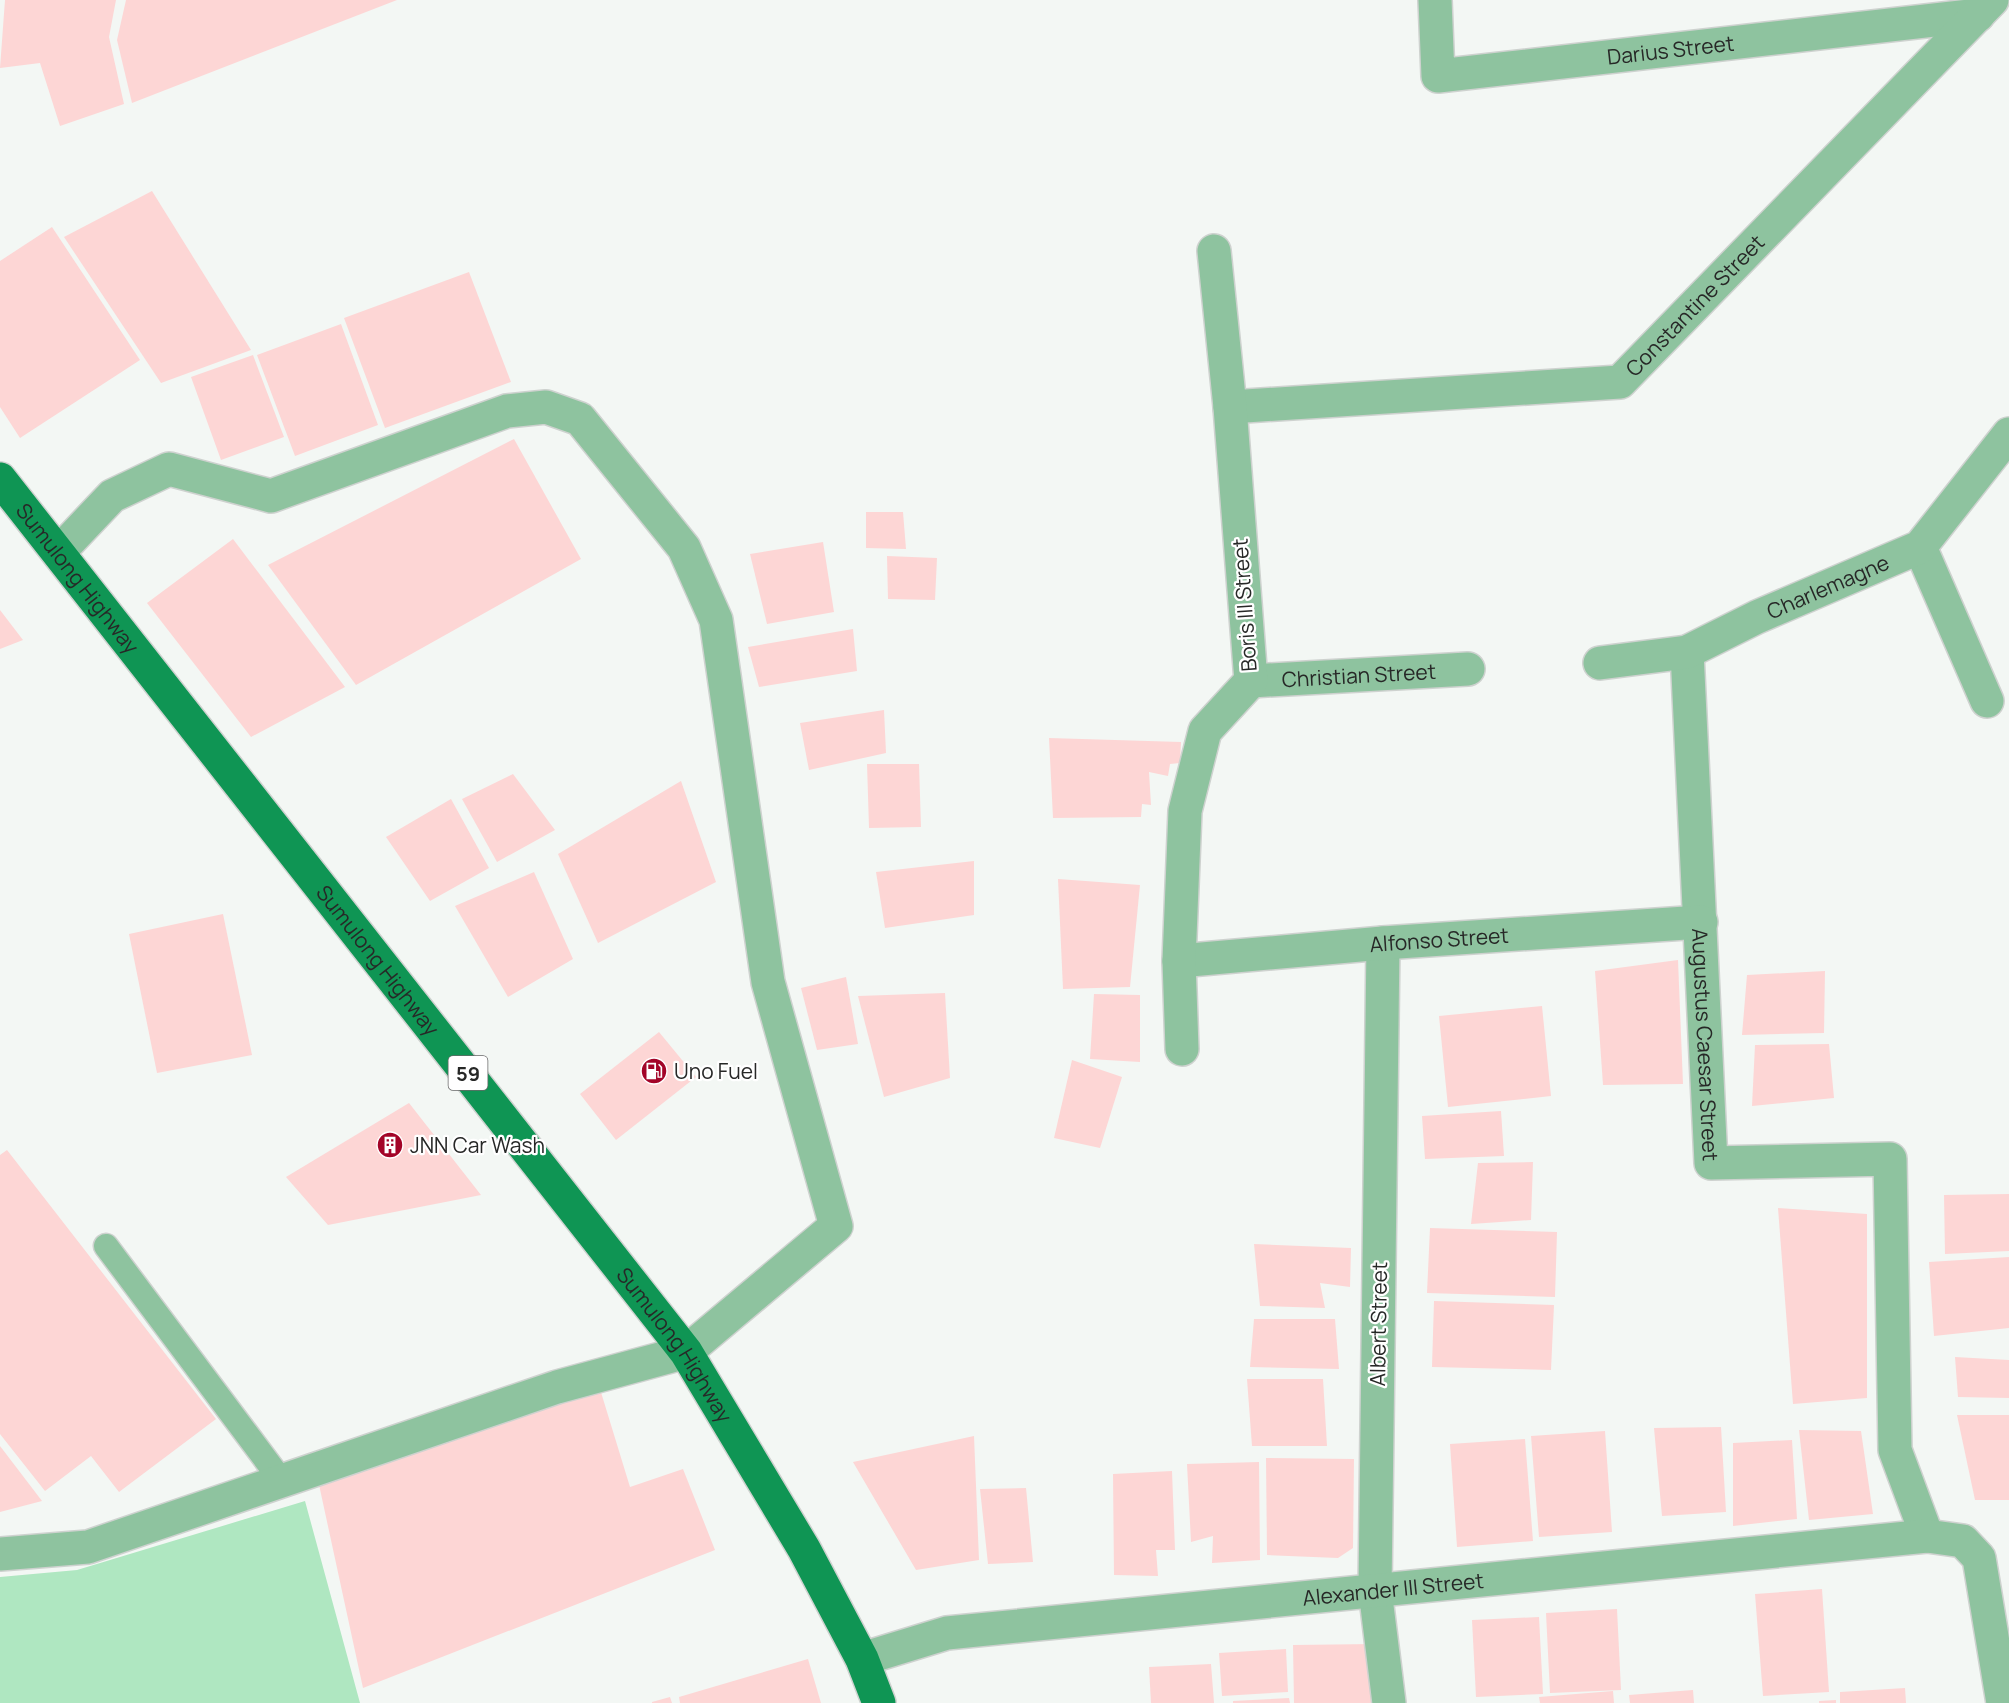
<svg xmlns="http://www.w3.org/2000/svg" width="2009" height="1703" viewBox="0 0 2009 1703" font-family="Manrope,sans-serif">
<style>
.green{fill:#afe7c1}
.building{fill:#fdd6d5}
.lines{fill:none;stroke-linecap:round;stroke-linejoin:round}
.lane-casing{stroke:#ced2cf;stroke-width:27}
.street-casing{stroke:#ced2cf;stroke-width:36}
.primary-casing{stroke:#ced2cf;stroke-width:36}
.lane{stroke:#8ec39f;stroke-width:24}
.street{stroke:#8ec39f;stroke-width:33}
.primary{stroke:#0f9554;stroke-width:33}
.labels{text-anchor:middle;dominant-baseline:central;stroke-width:4.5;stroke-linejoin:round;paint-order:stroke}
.shield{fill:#fff;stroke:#686868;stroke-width:1.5}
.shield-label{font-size:20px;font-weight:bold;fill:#272827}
.street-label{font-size:21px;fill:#272827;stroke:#fff}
.poi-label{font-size:21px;fill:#272827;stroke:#fff;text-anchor:start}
</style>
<rect width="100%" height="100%" fill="#f3f7f4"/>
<path class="green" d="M 305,1501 L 360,1703 L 0,1703 L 0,1577 L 77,1570 Z"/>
<g class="building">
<path d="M 5,0 L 116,0 L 109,37 L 124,104 L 60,126 L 40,63 L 0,68 Z"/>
<path d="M 126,0 L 397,0 L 132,103 L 117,40 Z"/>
<path d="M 152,191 L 251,350 L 161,383 L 64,237 Z"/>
<path d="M 52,227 L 140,360 L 20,438 L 0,407 L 0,261 Z"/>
<path d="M 469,272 L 511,382 L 385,428 L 344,318 Z"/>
<path d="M 341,324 L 378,425 L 295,456 L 257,355 Z"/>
<path d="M 253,355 L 284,437 L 221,460 L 191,377 Z"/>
<path d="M 514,439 L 581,559 L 356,685 L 268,565 Z"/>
<path d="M 866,512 L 903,512 L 906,549 L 866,548 Z"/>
<path d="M 233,539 L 345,687 L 251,737 L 147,603 Z"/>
<path d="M 823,542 L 834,612 L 767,624 L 750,554 Z"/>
<path d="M 887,556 L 937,558 L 935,600 L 888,599 Z"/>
<path d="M 0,610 L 23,640 L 0,649 Z"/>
<path d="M 853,629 L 857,671 L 759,687 L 748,647 Z"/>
<path d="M 884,710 L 886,753 L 809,770 L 800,723 Z"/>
<path d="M 1049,738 L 1181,742 L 1180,763 L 1170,764 L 1168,776 L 1149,772 L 1151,805 L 1142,804 L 1141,817 L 1053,818 Z"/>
<path d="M 867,764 L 919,764 L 921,827 L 869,828 Z"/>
<path d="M 513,774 L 555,830 L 497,862 L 462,799 Z"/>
<path d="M 681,781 L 716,882 L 598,943 L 558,854 Z"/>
<path d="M 451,799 L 489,868 L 430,901 L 386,837 Z"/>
<path d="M 974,861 L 974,915 L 885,928 L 876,872 Z"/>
<path d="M 534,872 L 573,959 L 508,997 L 455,906 Z"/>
<path d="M 1058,879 L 1140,885 L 1130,987 L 1063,989 Z"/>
<path d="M 223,914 L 252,1055 L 157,1073 L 129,934 Z"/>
<path d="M 1678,960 L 1683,1084 L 1603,1085 L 1595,971 Z"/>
<path d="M 1825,971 L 1824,1033 L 1742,1035 L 1747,975 Z"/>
<path d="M 846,977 L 858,1044 L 817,1050 L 801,988 Z"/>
<path d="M 945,993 L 950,1078 L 884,1097 L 858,996 Z"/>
<path d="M 1094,994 L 1140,995 L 1140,1062 L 1090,1059 Z"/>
<path d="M 1542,1006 L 1551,1096 L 1448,1107 L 1439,1016 Z"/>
<path d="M 659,1032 L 696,1077 L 616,1140 L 580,1094 Z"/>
<path d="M 1829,1044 L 1834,1098 L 1752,1106 L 1755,1045 Z"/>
<path d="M 1072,1060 L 1122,1077 L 1100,1148 L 1054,1138 Z"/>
<path d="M 409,1103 L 481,1195 L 328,1225 L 286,1177 Z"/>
<path d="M 1501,1111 L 1504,1156 L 1425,1159 L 1422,1116 Z"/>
<path d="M 7,1150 L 216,1419 L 119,1492 L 91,1456 L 45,1491 L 0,1434 L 0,1155 Z"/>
<path d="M 1533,1162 L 1531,1220 L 1471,1224 L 1478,1163 Z"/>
<path d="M 2009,1194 L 2009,1251 L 1945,1254 L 1944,1195 Z"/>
<path d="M 1778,1208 L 1867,1214 L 1867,1398 L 1793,1404 Z"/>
<path d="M 1430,1228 L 1557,1232 L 1555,1297 L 1427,1293 Z"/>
<path d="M 1254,1244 L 1351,1248 L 1350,1287 L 1320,1283 L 1325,1308 L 1260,1306 Z"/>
<path d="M 2009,1257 L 2009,1328 L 1934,1336 L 1929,1262 Z"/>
<path d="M 1434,1301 L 1554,1305 L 1551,1370 L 1432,1367 Z"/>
<path d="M 1254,1319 L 1335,1319 L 1339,1369 L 1250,1367 Z"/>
<path d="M 1955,1357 L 2009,1360 L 2009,1398 L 1958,1397 Z"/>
<path d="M 1247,1379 L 1323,1379 L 1327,1446 L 1252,1446 Z"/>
<path d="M 600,1389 L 630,1487 L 683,1469 L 715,1550 L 363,1688 L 318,1480 Z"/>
<path d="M 1957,1415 L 2009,1415 L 2009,1500 L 1975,1500 Z"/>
<path d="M 1721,1427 L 1726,1512 L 1662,1516 L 1654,1428 Z"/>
<path d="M 1799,1430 L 1861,1431 L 1873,1514 L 1809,1520 Z"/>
<path d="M 1605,1431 L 1612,1532 L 1539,1537 L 1531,1436 Z"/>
<path d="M 974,1436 L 979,1560 L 916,1570 L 853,1462 Z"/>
<path d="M 1525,1439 L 1533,1541 L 1457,1547 L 1450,1444 Z"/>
<path d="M 1792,1440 L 1797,1519 L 1733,1526 L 1733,1443 Z"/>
<path d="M 0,1446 L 42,1501 L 0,1512 Z"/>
<path d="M 1266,1458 L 1354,1459 L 1353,1548 L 1338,1558 L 1267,1555 Z"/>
<path d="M 1259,1462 L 1260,1560 L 1212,1563 L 1213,1536 L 1191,1542 L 1187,1464 Z"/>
<path d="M 1172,1471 L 1175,1550 L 1156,1550 L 1158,1576 L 1114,1575 L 1113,1474 Z"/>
<path d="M 1026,1488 L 1033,1562 L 988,1564 L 980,1489 Z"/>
<path d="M 1822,1589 L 1829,1692 L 1763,1696 L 1755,1594 Z"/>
<path d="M 1617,1609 L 1621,1690 L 1550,1693 L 1546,1613 Z"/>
<path d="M 1539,1617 L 1543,1694 L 1476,1697 L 1472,1620 Z"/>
<path d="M 1374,1644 L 1375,1703 L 1294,1703 L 1293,1645 Z"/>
<path d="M 1286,1649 L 1288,1692 L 1222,1696 L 1219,1653 Z"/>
<path d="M 808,1659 L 821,1703 L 680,1703 L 679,1697 Z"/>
<path d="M 1211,1664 L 1214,1703 L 1151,1703 L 1149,1667 Z"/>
<path d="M 1905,1688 L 1906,1703 L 1840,1703 L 1840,1692 Z"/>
<path d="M 1693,1690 L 1694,1703 L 1630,1703 L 1629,1695 Z"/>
<path d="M 1613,1691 L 1614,1703 L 1540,1703 L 1539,1697 Z"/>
<path d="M 670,1697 L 672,1703 L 652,1703 L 652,1702 Z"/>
<path d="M 1289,1698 L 1290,1703 L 1233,1703 L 1233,1701 Z"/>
<path d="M 1836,1700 L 1836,1703 L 1819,1703 L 1819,1701 Z"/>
</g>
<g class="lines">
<defs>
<path id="lane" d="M 106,1246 L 281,1480"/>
<g id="street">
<path id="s1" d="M 1435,0 L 1438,76 L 1978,15"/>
<path id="s2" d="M 1230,407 L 1620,382 L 1992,0"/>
<path d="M 1920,547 L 1987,701"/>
<path id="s3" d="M 1687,652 L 1711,1163 L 1890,1159 L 1895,1450 L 1927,1536"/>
<path id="s4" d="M 1600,663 L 1687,652 L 1757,617 L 1920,547 L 2009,434"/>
<path id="s5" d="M 1251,681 L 1468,669"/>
<path d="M 1383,943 L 1375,1590 L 1389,1703"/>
<path id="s6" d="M 1179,961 L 1383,943 L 1701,922"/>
<path d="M 1182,1049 L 1179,961 L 1185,811 L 1205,731 L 1251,681 L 1230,407 L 1214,251"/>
<path d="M 0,1554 L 88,1547 L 557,1387 L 686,1352 L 836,1226 L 768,982 L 716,620 L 684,548 L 580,419 L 546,407 L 507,411 L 271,496 L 169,469 L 112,496 L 59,552"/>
<path id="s7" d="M 862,1659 L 947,1633 L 1927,1536 L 1963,1541 L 1979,1558 L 2003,1703"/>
</g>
<g id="primary">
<path id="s8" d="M 0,479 L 686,1352 L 804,1549 L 862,1659 L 879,1703"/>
</g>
</defs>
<use href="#lane" class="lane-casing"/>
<use href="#street" class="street-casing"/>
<use href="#primary" class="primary-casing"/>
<use href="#lane" class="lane"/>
<use href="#street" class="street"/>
<use href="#primary" class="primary"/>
</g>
<defs>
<symbol id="fuel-disc" viewBox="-11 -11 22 22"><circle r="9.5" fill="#a30428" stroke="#fff"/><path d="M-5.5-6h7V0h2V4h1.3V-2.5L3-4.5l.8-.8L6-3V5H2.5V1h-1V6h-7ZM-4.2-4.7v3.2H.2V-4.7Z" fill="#fff"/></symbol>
<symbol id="building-disc" viewBox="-11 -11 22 22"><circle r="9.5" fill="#a30428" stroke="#fff"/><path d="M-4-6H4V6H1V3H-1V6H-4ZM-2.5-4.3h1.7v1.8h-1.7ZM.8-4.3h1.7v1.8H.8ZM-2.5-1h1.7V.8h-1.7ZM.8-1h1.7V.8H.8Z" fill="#fff"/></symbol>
</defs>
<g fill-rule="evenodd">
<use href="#fuel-disc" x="639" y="1056" width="30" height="30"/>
<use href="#building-disc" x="375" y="1130" width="30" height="30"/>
</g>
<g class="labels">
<rect class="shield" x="448.5" y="1056" width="39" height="34" rx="4.5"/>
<g class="shield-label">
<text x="468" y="1073">59</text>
</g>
<g class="street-label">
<text stroke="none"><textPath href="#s1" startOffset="310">Darius Street</textPath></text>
<text stroke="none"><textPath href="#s2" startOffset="498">Constantine Street</textPath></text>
<text stroke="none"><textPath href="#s8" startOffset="126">Sumulong Highway</textPath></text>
<text stroke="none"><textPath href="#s4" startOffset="243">Charlemagne</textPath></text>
<text transform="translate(1244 605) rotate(-94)">Boris III Street</text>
<text stroke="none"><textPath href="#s5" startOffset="108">Christian Street</textPath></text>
<text stroke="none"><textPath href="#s6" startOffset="261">Alfonso Street</textPath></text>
<text stroke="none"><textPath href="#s8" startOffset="612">Sumulong Highway</textPath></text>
<text stroke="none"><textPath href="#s3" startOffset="393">Augustus Caesar Street</textPath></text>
<text transform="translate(1378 1324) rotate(-89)">Albert Street</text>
<text stroke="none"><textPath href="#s8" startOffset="1098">Sumulong Highway</textPath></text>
<text stroke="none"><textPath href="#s7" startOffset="537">Alexander III Street</textPath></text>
</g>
<g class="poi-label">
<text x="674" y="1071">Uno Fuel</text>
<text x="410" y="1145">JNN Car Wash</text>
</g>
</g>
</svg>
